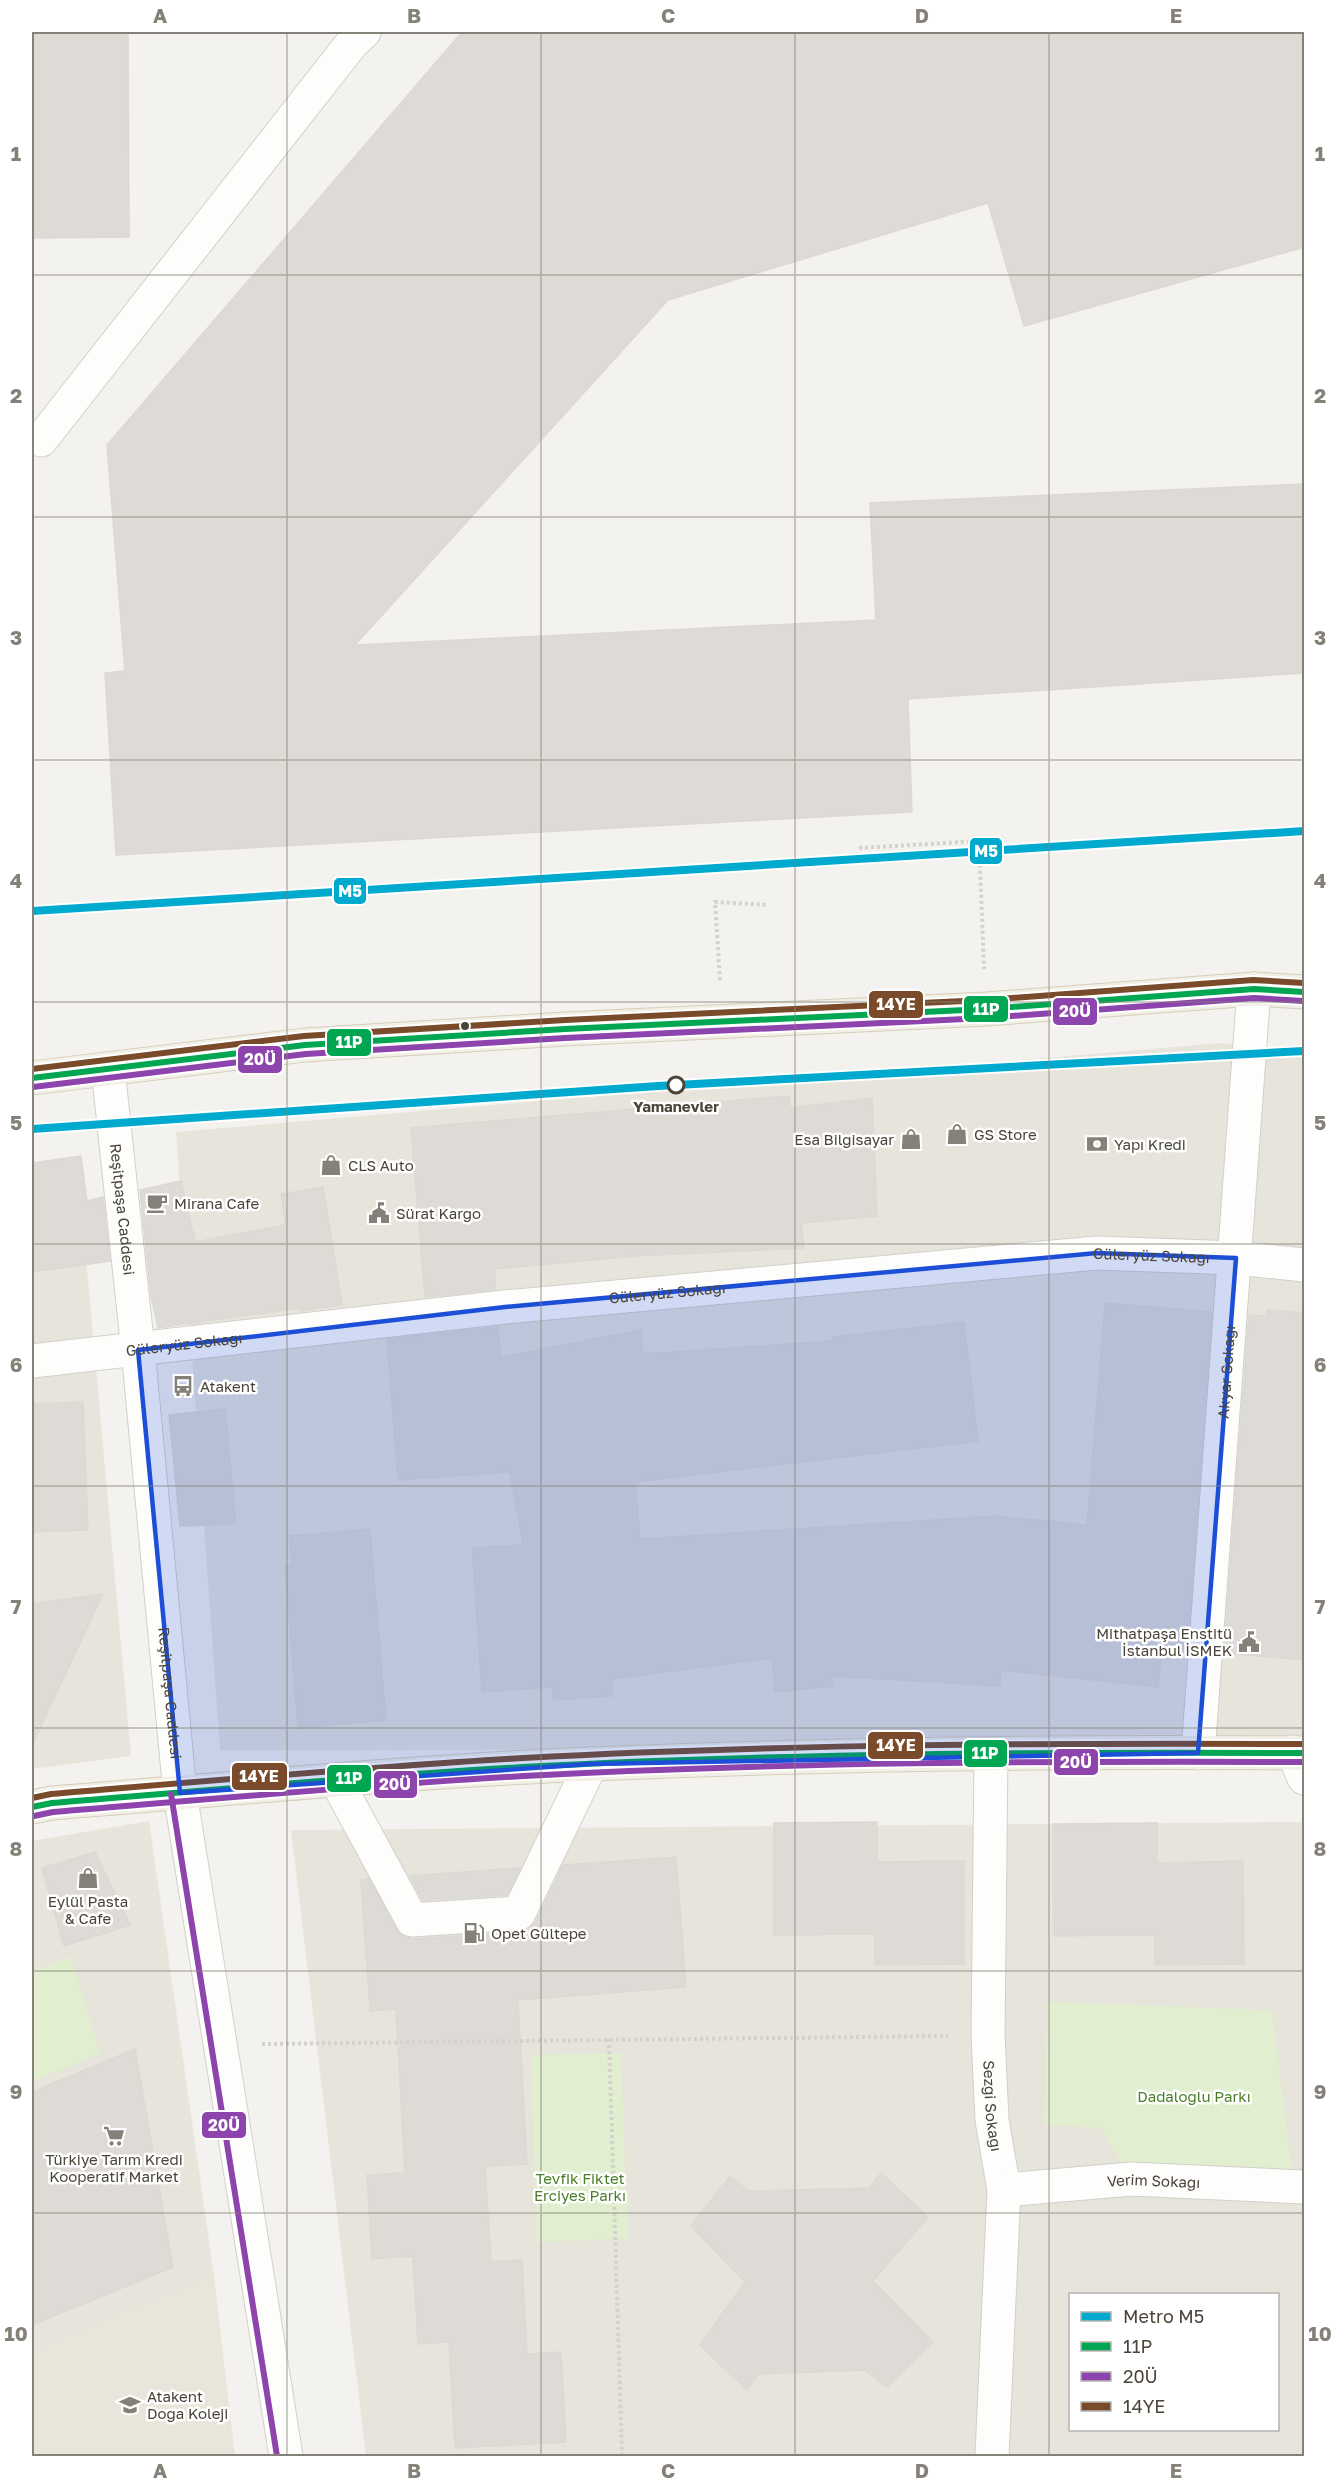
<svg xmlns="http://www.w3.org/2000/svg" width="1336" height="2488" viewBox="0 0 1336 2488" font-family="'Golos Text',sans-serif">
<style>
.residential{fill:#e7e4dc;fill-rule:evenodd}
.education{fill:#eae5da}
.green{fill:#e1eecf}
.building{fill:#dedbd6;stroke:#dcd9d4;stroke-width:1.5}
.lines{fill:none;stroke-linecap:round;stroke-linejoin:round}
.minor-casing{stroke:#d2d0cb;stroke-width:35}
.major-casing{stroke:#d6cebb;stroke-width:35}
.path{stroke:#d3d2cc;stroke-width:4;stroke-dasharray:3 3;stroke-linecap:butt}
.minor{stroke:#fdfdfc;stroke-width:33}
.major{stroke:#f2efe6;stroke-width:33}
.bus-1-casing{stroke:#fff;stroke-width:10}
.bus-2-casing{stroke:#fff;stroke-width:10}
.bus-3-casing{stroke:#fff;stroke-width:10}
.bus-1{stroke:#00a651;stroke-width:6}
.bus-2{stroke:#8e44ad;stroke-width:6}
.bus-3{stroke:#7a4b2a;stroke-width:6}
.metro-1-casing{stroke:#fff;stroke-width:12}
.metro-1{stroke:#00a9ce;stroke-width:8}
.marked{fill:#1d4ed8;fill-opacity:0.2;stroke:#1d4ed8;stroke-width:4.5;stroke-linejoin:round}
.grid{fill:none;stroke:#868178;stroke-width:1.5;stroke-opacity:0.55}
.bus-dot{fill:#4b4439;stroke:#fff;stroke-width:2}
.stop-dot{fill:#fff;stroke:#4b4439;stroke-width:3}
.labels{text-anchor:middle;dominant-baseline:central;stroke-width:5;stroke-linejoin:round;paint-order:stroke}
.stop-label{font-size:15px;font-weight:bold;fill:#4b4439;stroke:#fff}
.poi-label{font-size:15px;fill:#4b4439;stroke:#fff;text-anchor:start}
.street-label{font-size:15px;fill:#4b4439;stroke:#fff}
.park-label{font-size:15px;fill:#4a7f2a;stroke:#fff}
.line-badge{stroke:#fff;stroke-width:2}
.badge-label{font-size:16px;text-anchor:middle;font-weight:bold;fill:#fff}
.neatline{fill:none;stroke:#868178;stroke-width:2}
.grid-label{font-size:20px;text-anchor:middle;font-weight:bold;fill:#868178}
</style>
<rect width="100%" height="100%" fill="#f4f2ee"/>
<g class="residential">
<path d="M 1220,1043 L 1304,1052 L 1304,1749 L 220,1750 L 176,1132 Z"/>
<path d="M 78,1169 L 131,1756 L 32,1769 L 32,1173 Z"/>
<path d="M 149,1821 L 214,2276 L 32,2353 L 32,1841 Z"/>
<path d="M 1304,1822 L 1304,2456 L 366,2456 L 291,1830 ZM 1070,2294 L 1278,2294 L 1278,2430 L 1070,2430 Z"/>
</g>
<path class="education" d="M 214,2276 L 235,2456 L 32,2456 L 32,2353 Z"/>
<g class="green">
<path d="M 71,1957 L 100,2053 L 32,2082 L 32,1971 Z"/>
<path d="M 1047,2002 L 1272,2010 L 1294,2187 L 1131,2179 L 1101,2128 L 1045,2125 Z"/>
<path d="M 621,2053 L 628,2239 L 536,2242 L 532,2055 Z"/>
</g>
<g class="building">
<path d="M 32,32 L 128,32 L 129,237 L 32,238 Z"/>
<path d="M 462,32 L 1305,32 L 1305,247 L 1024,326 L 988,203 L 668,300 L 355,645 L 876,620 L 870,503 L 1305,484 L 1305,673 L 908,699 L 912,812 L 116,855 L 105,673 L 125,671 L 107,445 Z"/>
<path d="M 789,1096 L 790,1108 L 872,1098 L 877,1216 L 801,1223 L 804,1248 L 635,1256 L 494,1269 L 496,1289 L 425,1297 L 411,1128 Z"/>
<path d="M 81,1156 L 87,1201 L 103,1197 L 110,1261 L 32,1272 L 32,1163 Z"/>
<path d="M 181,1181 L 195,1242 L 286,1225 L 281,1194 L 323,1187 L 342,1305 L 300,1311 L 299,1308 L 158,1328 L 151,1296 L 140,1190 Z"/>
<path d="M 1105,1303 L 1212,1312 L 1187,1650 L 1162,1648 L 1158,1687 L 1001,1670 L 1000,1686 L 832,1676 L 833,1686 L 775,1692 L 772,1658 L 613,1679 L 612,1696 L 553,1700 L 552,1687 L 482,1692 L 472,1548 L 523,1545 L 510,1472 L 398,1480 L 387,1339 L 498,1327 L 501,1357 L 641,1330 L 643,1354 L 832,1341 L 832,1337 L 964,1322 L 978,1441 L 635,1482 L 640,1539 L 995,1516 L 1087,1525 Z"/>
<path d="M 1267,1310 L 1305,1313 L 1305,1660 L 1224,1653 L 1249,1315 L 1266,1316 Z"/>
<path d="M 83,1402 L 88,1530 L 32,1532 L 32,1404 Z"/>
<path d="M 225,1409 L 236,1524 L 180,1526 L 169,1415 Z"/>
<path d="M 370,1529 L 386,1720 L 298,1728 L 285,1567 L 292,1566 L 289,1536 Z"/>
<path d="M 103,1594 L 32,1745 L 32,1604 Z"/>
<path d="M 877,1822 L 877,1862 L 964,1861 L 964,1964 L 875,1965 L 875,1934 L 774,1935 L 774,1823 Z"/>
<path d="M 1157,1823 L 1157,1863 L 1243,1861 L 1244,1964 L 1155,1965 L 1155,1935 L 1054,1936 L 1053,1824 Z"/>
<path d="M 95,1852 L 130,1925 L 64,1946 L 42,1868 Z"/>
<path d="M 676,1857 L 686,1987 L 518,2000 L 527,2164 L 485,2166 L 491,2262 L 522,2260 L 527,2354 L 561,2352 L 566,2442 L 455,2448 L 449,2342 L 418,2344 L 413,2256 L 372,2259 L 367,2175 L 405,2173 L 396,2009 L 370,2011 L 361,1880 L 369,1879 L 396,1929 L 404,1937 L 413,1939 L 520,1932 L 529,1929 L 536,1922 L 563,1865 Z"/>
<path d="M 520,1868 L 507,1895 L 423,1900 L 410,1876 Z"/>
<path d="M 135,2049 L 173,2267 L 32,2325 L 32,2092 Z"/>
<path d="M 881,2173 L 928,2217 L 873,2281 L 933,2342 L 887,2387 L 865,2370 L 758,2374 L 747,2390 L 700,2345 L 745,2282 L 691,2226 L 730,2176 L 748,2191 L 869,2188 Z"/>
</g>
<g class="lines">
<defs>
<g id="minor">
<path d="M 41,440 L 352,43 L 364,32"/>
<path id="s1" d="M 108,1069 L 138,1350 L 180,1793 L 286,2456"/>
<path id="s2" d="M 32,1361 L 505,1307 L 1097,1253 L 1236,1258 L 1304,1265"/>
<path d="M 1293,1752 L 1304,1778"/>
<path id="s3" d="M 1198,1753 L 1254,989"/>
<path id="s4" d="M 991,1754 L 988,2035 L 992,2120 L 1004,2190 L 992,2456"/>
<path d="M 336,1780 L 412,1920 L 519,1913 L 591,1764"/>
<path id="s5" d="M 1004,2190 L 1131,2179 L 1304,2187"/>
</g>
<g id="major">
<path d="M 32,1078 L 305,1045 L 565,1029 L 986,1009 L 1254,989 L 1304,992"/>
<path d="M 32,1807 L 52,1803 C 232,1789 412,1771 593,1764 C 830,1754 1067,1751 1304,1753"/>
</g>
</defs>
<use href="#minor" class="minor-casing"/>
<use href="#major" class="major-casing"/>
<g class="path">
<path d="M 859,848 L 979,841 L 984,969"/>
<path d="M 720,980 L 715,902 L 769,905"/>
<path d="M 609,2039 L 622,2456"/>
<path d="M 262,2044 L 948,2036"/>
</g>
<use href="#minor" class="minor"/>
<use href="#major" class="major"/>
<defs>
<g id="bus-1">
<path d="M 32,1078 L 305,1045 L 565,1029 L 986,1009 L 1254,989 L 1304,992"/>
<path d="M 32,1807 L 52,1803 C 209,1790 366,1776 523,1767 C 783,1753 1044,1752 1304,1753"/>
</g>
<g id="bus-2">
<path d="M 33,1087 L 306,1054 L 565,1038 L 986,1018 L 1254,998 L 1303,1001"/>
<path d="M 171,1794 L 277,2456"/>
<path d="M 34,1816 L 53,1812 C 210,1799 367,1785 524,1776 C 784,1762 1044,1761 1304,1762"/>
</g>
<g id="bus-3">
<path d="M 32,1069 L 304,1036 L 565,1020 L 985,1000 L 1253,980 L 1304,983"/>
<path d="M 32,1798 L 51,1794 C 208,1781 365,1767 523,1758 C 783,1744 1044,1743 1304,1744"/>
</g>
</defs>
<use href="#bus-1" class="bus-1-casing"/>
<use href="#bus-2" class="bus-2-casing"/>
<use href="#bus-3" class="bus-3-casing"/>
<use href="#bus-1" class="bus-1"/>
<use href="#bus-2" class="bus-2"/>
<use href="#bus-3" class="bus-3"/>
<defs>
<g id="metro-1">
<path d="M 32,911 L 1304,831"/>
<path d="M 32,1129 L 658,1086 L 1304,1051"/>
</g>
</defs>
<use href="#metro-1" class="metro-1-casing"/>
<use href="#metro-1" class="metro-1"/>
</g>
<path class="marked" d="M 1097,1253 L 1236,1258 L 1198,1753 L 591,1764 L 180,1793 L 138,1350 L 505,1307 Z"/>
<path class="grid" d="M 287,32 L 287,2456M 541,32 L 541,2456M 795,32 L 795,2456M 1049,32 L 1049,2456M 32,275 L 1304,275M 32,517 L 1304,517M 32,760 L 1304,760M 32,1002 L 1304,1002M 32,1244 L 1304,1244M 32,1486 L 1304,1486M 32,1728 L 1304,1728M 32,1971 L 1304,1971M 32,2213 L 1304,2213"/>
<defs>
<symbol id="shop-bare" viewBox="-9 -9 18 18"><path d="M-5-2.5h2.3a2.7 3.5 0 0 1 5.4 0H5L5.5 6h-11ZM-1.5-2.5h3a1.5 2.3 0 0 0-3 0Z" fill="#868178" stroke="#fff" stroke-width="2.5" paint-order="stroke"/></symbol>
<symbol id="bank-bare" viewBox="-9 -9 18 18"><path d="M-6-4H6V4H-6ZM0-2.3a2.3 2.3 0 1 0 0 4.6a2.3 2.3 0 1 0 0-4.6Z" fill="#868178" stroke="#fff" stroke-width="2.5" paint-order="stroke"/></symbol>
<symbol id="cafe-bare" viewBox="-9 -9 18 18"><path d="M-5.5-4.5H6V0H3Q3 3.5 0 3.5H-2.5Q-5.5 3.5-5.5 0ZM3-3.2v2h1.7v-2ZM-6 4.5H4V6H-6Z" fill="#868178" stroke="#fff" stroke-width="2.5" paint-order="stroke"/></symbol>
<symbol id="civic-bare" viewBox="-9 -9 18 18"><path d="M-.6-6.5H3V-4.5H.6V-3L4-1V1h2V6H-6V1h2V-1L-.6-3ZM-1.2 2.5V6h2.4V2.5Z" fill="#868178" stroke="#fff" stroke-width="2.5" paint-order="stroke"/></symbol>
<symbol id="bus-bare" viewBox="-9 -9 18 18"><path d="M-5-6H5V4H4V6H2V4H-2V6H-4V4H-5ZM-3.5-4V0h7V-4ZM-3.5 1.2v1.5H-2V1.2ZM2 1.2v1.5H3.5V1.2Z" fill="#868178" stroke="#fff" stroke-width="2.5" paint-order="stroke"/></symbol>
<symbol id="fuel-bare" viewBox="-9 -9 18 18"><path d="M-5.5-6h7V0h2V4h1.3V-2.5L3-4.5l.8-.8L6-3V5H2.5V1h-1V6h-7ZM-4.2-4.7v3.2H.2V-4.7Z" fill="#868178" stroke="#fff" stroke-width="2.5" paint-order="stroke"/></symbol>
<symbol id="supermarket-bare" viewBox="-9 -9 18 18"><path d="M-6-5.5h2.5l.6 2H6L4.5 2H-2.5L-4.4-4H-6ZM-1.5 3.2a1.3 1.3 0 1 0 .1 0ZM3 3.2a1.3 1.3 0 1 0 .1 0Z" fill="#868178" stroke="#fff" stroke-width="2.5" paint-order="stroke"/></symbol>
<symbol id="school-bare" viewBox="-9 -9 18 18"><path d="M0-5L7-2L0 1L-7-2ZM-4 1L0 2.5L4 1V4Q0 6-4 4Z" fill="#868178" stroke="#fff" stroke-width="2.5" paint-order="stroke"/></symbol>
</defs>
<g fill-rule="evenodd">
<use href="#shop-bare" x="942" y="1119" width="30" height="30"/>
<use href="#shop-bare" x="896" y="1124" width="30" height="30"/>
<use href="#bank-bare" x="1082" y="1129" width="30" height="30"/>
<use href="#shop-bare" x="316" y="1150" width="30" height="30"/>
<use href="#cafe-bare" x="142" y="1188" width="30" height="30"/>
<use href="#civic-bare" x="364" y="1198" width="30" height="30"/>
<use href="#bus-bare" x="168" y="1371" width="30" height="30"/>
<use href="#civic-bare" x="1234" y="1627" width="30" height="30"/>
<use href="#shop-bare" x="73" y="1863" width="30" height="30"/>
<use href="#fuel-bare" x="459" y="1918" width="30" height="30"/>
<use href="#supermarket-bare" x="99" y="2121" width="30" height="30"/>
<use href="#school-bare" x="115" y="2390" width="30" height="30"/>
</g>
<circle class="bus-dot" cx="465" cy="1026" r="5"/>
<circle class="stop-dot" cx="676" cy="1085" r="8"/>
<g class="labels">
<g class="stop-label">
<text x="676" y="1106">Yamanevler</text>
</g>
<g class="poi-label">
<text x="974" y="1134">GS Store</text>
<text x="894" y="1139" text-anchor="end">Esa Bilgisayar</text>
<text x="1114" y="1144">Yapı Kredi</text>
<text x="348" y="1165">CLS Auto</text>
<text x="174" y="1203">Mirana Cafe</text>
<text x="396" y="1213">Sürat Kargo</text>
<text x="200" y="1386">Atakent</text>
<text x="1232" y="1633" text-anchor="end">Mithatpaşa Enstitü<tspan x="1232" dy="17">İstanbul İSMEK</tspan></text>
<text x="88" y="1901" text-anchor="middle">Eylül Pasta<tspan x="88" dy="17">&amp; Cafe</tspan></text>
<text x="491" y="1933">Opet Gültepe</text>
<text x="114" y="2159" text-anchor="middle">Türkiye Tarım Kredi<tspan x="114" dy="17">Kooperatif Market</tspan></text>
<text x="147" y="2396">Atakent<tspan x="147" dy="17">Doğa Koleji</tspan></text>
</g>
<g class="street-label">
<text stroke="none"><textPath href="#s1" startOffset="141">Reşitpaşa Caddesi</textPath></text>
<text stroke="none"><textPath href="#s2" startOffset="1125">Güleryüz Sokağı</textPath></text>
<text stroke="none"><textPath href="#s2" startOffset="639">Güleryüz Sokağı</textPath></text>
<text stroke="none"><textPath href="#s2" startOffset="153">Güleryüz Sokağı</textPath></text>
<text stroke="none"><textPath href="#s3" startOffset="382">Akyar Sokağı</textPath></text>
<text stroke="none"><textPath href="#s1" startOffset="627">Reşitpaşa Caddesi</textPath></text>
<text stroke="none"><textPath href="#s4" startOffset="352">Sezgi Sokağı</textPath></text>
<text stroke="none"><textPath href="#s5" startOffset="150">Verim Sokağı</textPath></text>
</g>
<g class="park-label">
<text x="1194" y="2096">Dadaloğlu Parkı</text>
<text x="580" y="2178">Tevfik Fiktet<tspan x="580" dy="17">Erciyes Parkı</tspan></text>
</g>
</g>
<g class="line-badge">
<rect x="969" y="837" width="34" height="28" rx="6" fill="#00a9ce"/>
<rect x="333" y="877" width="34" height="28" rx="6" fill="#00a9ce"/>
<rect x="868" y="990" width="56" height="29" rx="6" fill="#7a4b2a"/>
<rect x="963" y="995" width="46" height="28" rx="6" fill="#00a651"/>
<rect x="1052" y="997" width="46" height="29" rx="6" fill="#8e44ad"/>
<rect x="326" y="1028" width="46" height="29" rx="6" fill="#00a651"/>
<rect x="237" y="1045" width="46" height="29" rx="6" fill="#8e44ad"/>
<rect x="867" y="1731" width="57" height="29" rx="6" fill="#7a4b2a"/>
<rect x="963" y="1739" width="45" height="29" rx="6" fill="#00a651"/>
<rect x="1053" y="1748" width="46" height="28" rx="6" fill="#8e44ad"/>
<rect x="231" y="1762" width="57" height="29" rx="6" fill="#7a4b2a"/>
<rect x="326" y="1764" width="46" height="29" rx="6" fill="#00a651"/>
<rect x="373" y="1770" width="45" height="29" rx="6" fill="#8e44ad"/>
<rect x="201" y="2111" width="46" height="28" rx="6" fill="#8e44ad"/>
</g>
<g class="badge-label">
<text x="986" y="857">M5</text>
<text x="350" y="897">M5</text>
<text x="896" y="1010">14YE</text>
<text x="986" y="1015">11P</text>
<text x="1075" y="1017">20Ü</text>
<text x="349" y="1048">11P</text>
<text x="260" y="1065">20Ü</text>
<text x="896" y="1751">14YE</text>
<text x="985" y="1759">11P</text>
<text x="1076" y="1768">20Ü</text>
<text x="259" y="1782">14YE</text>
<text x="349" y="1784">11P</text>
<text x="395" y="1790">20Ü</text>
<text x="224" y="2131">20Ü</text>
</g>
<rect width="1336" height="2488" fill="none" stroke="#ffffff" stroke-width="66"/>
<rect x="1069" y="2293" width="210" height="138" fill="#ffffff" stroke="#b7b4b0" stroke-width="1.5"/>
<rect x="1081" y="2312" width="30" height="9" fill="#00a9ce" stroke="#b7b4b0" stroke-width="1.5"/>
<text x="1123" y="2323" font-size="18" fill="#4b4439">Metro M5</text>
<rect x="1081" y="2342" width="30" height="9" fill="#00a651" stroke="#b7b4b0" stroke-width="1.5"/>
<text x="1123" y="2353" font-size="18" fill="#4b4439">11P</text>
<rect x="1081" y="2372" width="30" height="9" fill="#8e44ad" stroke="#b7b4b0" stroke-width="1.5"/>
<text x="1123" y="2383" font-size="18" fill="#4b4439">20Ü</text>
<rect x="1081" y="2402" width="30" height="9" fill="#7a4b2a" stroke="#b7b4b0" stroke-width="1.5"/>
<text x="1123" y="2413" font-size="18" fill="#4b4439">14YE</text>
<rect x="33" y="33" width="1270" height="2422" class="neatline"/>
<g class="grid-label">
<text x="160" y="23">A</text>
<text x="414" y="23">B</text>
<text x="668" y="23">C</text>
<text x="922" y="23">D</text>
<text x="1176" y="23">E</text>
<text x="16" y="161">1</text>
<text x="1320" y="161">1</text>
<text x="16" y="403">2</text>
<text x="1320" y="403">2</text>
<text x="16" y="645">3</text>
<text x="1320" y="645">3</text>
<text x="16" y="888">4</text>
<text x="1320" y="888">4</text>
<text x="16" y="1130">5</text>
<text x="1320" y="1130">5</text>
<text x="16" y="1372">6</text>
<text x="1320" y="1372">6</text>
<text x="16" y="1614">7</text>
<text x="1320" y="1614">7</text>
<text x="16" y="1856">8</text>
<text x="1320" y="1856">8</text>
<text x="16" y="2099">9</text>
<text x="1320" y="2099">9</text>
<text x="16" y="2341">10</text>
<text x="1320" y="2341">10</text>
<text x="160" y="2478">A</text>
<text x="414" y="2478">B</text>
<text x="668" y="2478">C</text>
<text x="922" y="2478">D</text>
<text x="1176" y="2478">E</text>
</g>
</svg>
